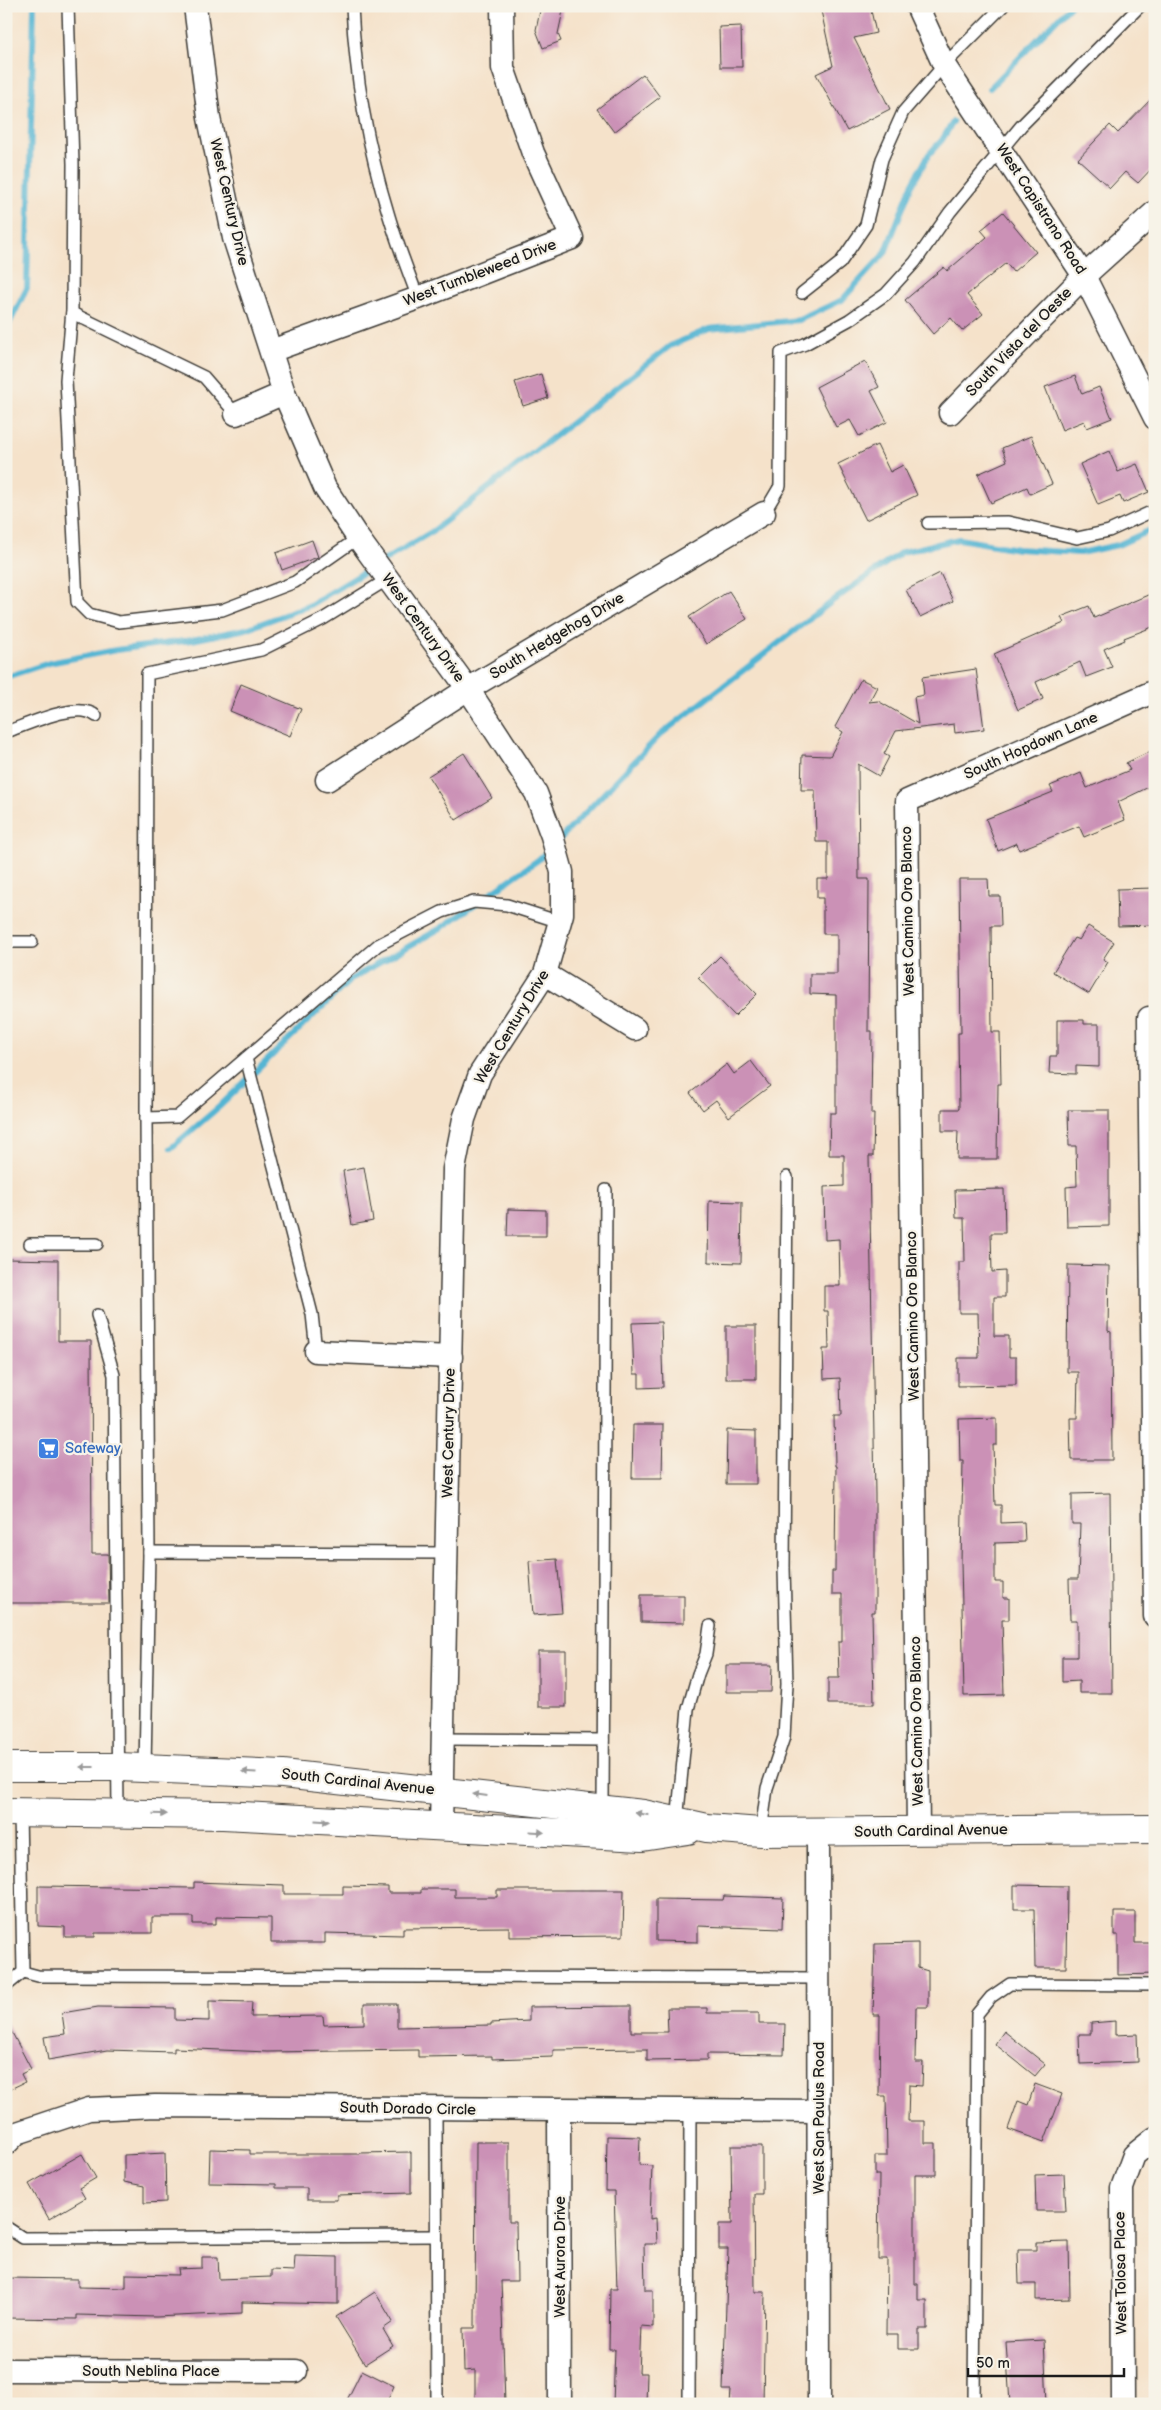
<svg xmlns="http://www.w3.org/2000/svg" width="1161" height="2410" viewBox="0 0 1161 2410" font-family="'Balsamiq Sans',sans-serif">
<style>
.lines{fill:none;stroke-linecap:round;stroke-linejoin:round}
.stream{stroke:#55b5d3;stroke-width:6}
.building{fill:#cb91b6}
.service-casing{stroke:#3d3a36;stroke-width:14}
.minor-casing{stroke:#3d3a36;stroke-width:25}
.secondary-casing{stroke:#3d3a36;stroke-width:30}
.service{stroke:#fff;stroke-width:11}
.minor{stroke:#fff;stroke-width:22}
.secondary{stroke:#fff;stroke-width:28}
.oneway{fill:#999}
.labels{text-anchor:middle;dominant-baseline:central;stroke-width:4.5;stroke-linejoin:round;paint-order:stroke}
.street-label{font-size:15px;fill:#1c1c1c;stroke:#f7f3e8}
.shop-label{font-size:15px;fill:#366cbe;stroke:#f7f3e8;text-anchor:start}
</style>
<rect width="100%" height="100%" fill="#f7f3e8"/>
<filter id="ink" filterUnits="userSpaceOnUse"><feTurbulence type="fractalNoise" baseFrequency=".02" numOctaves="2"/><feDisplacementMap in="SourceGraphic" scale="10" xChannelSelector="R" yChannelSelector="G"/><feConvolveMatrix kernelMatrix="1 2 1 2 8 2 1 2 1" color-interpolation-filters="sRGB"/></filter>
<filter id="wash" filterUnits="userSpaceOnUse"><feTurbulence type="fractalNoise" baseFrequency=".0096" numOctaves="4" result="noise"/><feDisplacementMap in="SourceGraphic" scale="20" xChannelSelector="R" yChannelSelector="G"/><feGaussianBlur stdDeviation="1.12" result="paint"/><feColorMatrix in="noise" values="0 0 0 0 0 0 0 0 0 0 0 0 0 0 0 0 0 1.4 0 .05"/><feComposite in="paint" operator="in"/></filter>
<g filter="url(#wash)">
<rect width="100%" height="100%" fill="#f5e2ca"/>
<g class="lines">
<g class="stream">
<path d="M 990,88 L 1070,6"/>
<path d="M 6,330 L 27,288 L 34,6"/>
<path d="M 6,677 L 49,663 L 116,650 L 192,640 L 246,629 L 308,606 L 433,531 L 670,346 L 709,329 L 799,320 L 842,300 L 885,253 L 911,187 L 929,154 L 942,140 L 953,122"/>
<path d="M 559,840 L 660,735 L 834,600 L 902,552 L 959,539 L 1018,549 L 1080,553 L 1118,545 L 1155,528"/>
<path d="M 171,1148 L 219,1107 L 351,979 L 441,928 L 538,860 L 550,849"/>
</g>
</g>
<g id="blocks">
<g class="building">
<path d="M 541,6 L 564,6 L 558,34 L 561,41 L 543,48 L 536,30 Z"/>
<path d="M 820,6 L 870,6 L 876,33 L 854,38 L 890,109 L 847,131 L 816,74 L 833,66 Z"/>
<path d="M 741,26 L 742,67 L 720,67 L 719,27 Z"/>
<path d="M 643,74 L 660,97 L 614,132 L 597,109 Z"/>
<path d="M 1155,95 L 1155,165 L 1138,183 L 1125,172 L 1110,188 L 1078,159 L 1110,125 L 1118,133 Z"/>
<path d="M 1003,212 L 1036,252 L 1013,272 L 1006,263 L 967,295 L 983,314 L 962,331 L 951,318 L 933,334 L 905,300 L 944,267 L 947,271 L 987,237 L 981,230 Z"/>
<path d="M 865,361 L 879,387 L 871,391 L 887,422 L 859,436 L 850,420 L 836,427 L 816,387 Z"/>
<path d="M 541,374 L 548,398 L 523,406 L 515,382 Z"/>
<path d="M 1075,376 L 1082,394 L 1099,387 L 1112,418 L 1087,428 L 1084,421 L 1062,430 L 1045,387 Z"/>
<path d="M 1031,436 L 1052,484 L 1030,494 L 1027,487 L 991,503 L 978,474 L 1007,461 L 1002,448 Z"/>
<path d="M 877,445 L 890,472 L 903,465 L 917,495 L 866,520 L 838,464 Z"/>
<path d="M 1109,451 L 1118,472 L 1137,464 L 1149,492 L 1123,503 L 1120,496 L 1098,505 L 1080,464 Z"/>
<path d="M 312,540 L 318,557 L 282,570 L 276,553 Z"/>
<path d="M 940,573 L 953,601 L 920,617 L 906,590 Z"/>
<path d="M 729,591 L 747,619 L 706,644 L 689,617 Z"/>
<path d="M 1155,592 L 1155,626 L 1124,638 L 1125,640 L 1104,649 L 1112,667 L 1086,677 L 1080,662 L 1036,682 L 1043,699 L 1018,710 L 994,654 L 1064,623 L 1061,617 L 1089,606 L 1094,618 Z"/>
<path d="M 976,669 L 984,729 L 955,733 L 954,724 L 896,731 L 884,754 L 889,757 L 879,776 L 858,764 L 859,879 L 869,879 L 868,1031 L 872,1031 L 871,1114 L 874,1114 L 873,1156 L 869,1156 L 875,1495 L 875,1612 L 872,1612 L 874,1704 L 828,1704 L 828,1678 L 839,1678 L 838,1642 L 842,1642 L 842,1594 L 832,1594 L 832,1571 L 835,1571 L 836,1466 L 835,1466 L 834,1416 L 841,1416 L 840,1378 L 824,1379 L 823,1349 L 829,1349 L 828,1311 L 824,1311 L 824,1286 L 840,1286 L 839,1239 L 825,1240 L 824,1187 L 844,1186 L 844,1155 L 829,1155 L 830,1113 L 836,1113 L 836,995 L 810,994 L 810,974 L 837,974 L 837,934 L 823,934 L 823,898 L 817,898 L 817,879 L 828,879 L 828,842 L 816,842 L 815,790 L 801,790 L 802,755 L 830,756 L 843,732 L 835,727 L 861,679 L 877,687 L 869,702 L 878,701 L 918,724 L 914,697 L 924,695 L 922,677 Z"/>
<path d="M 241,684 L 301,709 L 290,736 L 230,711 Z"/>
<path d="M 1155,749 L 1155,784 L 1118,802 L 1125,820 L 1084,837 L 1079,826 L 1019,850 L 1017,843 L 998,851 L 986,819 L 1053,792 L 1050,786 L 1081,773 L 1087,788 L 1130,770 L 1126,763 Z"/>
<path d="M 464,753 L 492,798 L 456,820 L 428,776 Z"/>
<path d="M 959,879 L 988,879 L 989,896 L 1000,896 L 1001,926 L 991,926 L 992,1032 L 1000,1032 L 1001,1084 L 998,1084 L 997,1159 L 957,1159 L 958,1131 L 942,1131 L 942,1109 L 959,1109 L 958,1033 L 961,1033 Z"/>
<path d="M 1155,888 L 1155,925 L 1118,926 L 1117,889 Z"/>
<path d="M 1088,926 L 1114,942 L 1103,959 L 1108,962 L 1089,994 L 1053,972 L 1074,938 L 1079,940 Z"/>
<path d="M 720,956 L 757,994 L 735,1016 L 698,978 Z"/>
<path d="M 1057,1020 L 1084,1020 L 1084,1024 L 1099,1024 L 1099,1067 L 1076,1066 L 1076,1074 L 1049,1073 L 1050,1056 L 1057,1056 Z"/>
<path d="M 751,1061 L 770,1086 L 729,1117 L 716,1100 L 703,1110 L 690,1093 L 727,1064 L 734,1074 Z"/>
<path d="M 1068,1110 L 1109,1110 L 1109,1226 L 1067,1227 L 1066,1187 L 1077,1186 L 1076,1146 L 1069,1146 Z"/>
<path d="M 364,1167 L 373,1221 L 352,1225 L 343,1171 Z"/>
<path d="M 1004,1189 L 1005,1233 L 991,1233 L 992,1272 L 1005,1271 L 1005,1297 L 994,1297 L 994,1336 L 1009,1336 L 1009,1357 L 1016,1357 L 1016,1385 L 958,1386 L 958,1358 L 979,1358 L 978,1313 L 959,1313 L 959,1262 L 965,1262 L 964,1218 L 956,1218 L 955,1190 Z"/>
<path d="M 709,1201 L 742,1202 L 741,1263 L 708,1262 Z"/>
<path d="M 508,1209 L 546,1210 L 546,1236 L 507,1236 Z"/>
<path d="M 6,1259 L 58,1260 L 58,1341 L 91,1341 L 92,1554 L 108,1554 L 109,1603 L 6,1603 Z"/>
<path d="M 1068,1265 L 1109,1266 L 1108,1331 L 1111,1332 L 1112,1460 L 1071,1460 L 1070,1418 L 1077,1418 L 1078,1372 L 1067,1372 Z"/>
<path d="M 661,1322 L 663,1387 L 639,1388 L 639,1374 L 634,1374 L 632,1323 Z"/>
<rect x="726" y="1326" width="30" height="53"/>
<path d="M 997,1418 L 997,1445 L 993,1445 L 995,1505 L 1001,1505 L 1001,1523 L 1024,1522 L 1025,1542 L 995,1543 L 995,1582 L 1003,1582 L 1003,1598 L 1009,1598 L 1009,1620 L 1002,1620 L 1004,1695 L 964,1696 L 961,1562 L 963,1461 L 960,1461 L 959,1419 Z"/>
<path d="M 633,1425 L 663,1425 L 662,1478 L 632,1478 Z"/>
<path d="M 727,1430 L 756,1431 L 756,1484 L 726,1484 Z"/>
<path d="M 1110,1493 L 1112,1693 L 1079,1693 L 1079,1681 L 1062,1682 L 1062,1657 L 1077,1657 L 1077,1620 L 1070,1620 L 1069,1579 L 1078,1579 L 1080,1524 L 1072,1524 L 1072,1494 Z"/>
<path d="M 557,1559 L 562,1613 L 533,1615 L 529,1561 Z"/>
<path d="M 641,1595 L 684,1595 L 684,1623 L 641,1622 Z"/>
<rect x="538" y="1651" width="28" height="56"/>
<path d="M 726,1665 L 772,1665 L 771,1692 L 726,1692 Z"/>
<path d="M 194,1882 L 284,1885 L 284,1894 L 343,1894 L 343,1886 L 388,1887 L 388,1893 L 421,1893 L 421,1889 L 455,1889 L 455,1897 L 497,1897 L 497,1890 L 624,1890 L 623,1936 L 509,1937 L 509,1927 L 403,1928 L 403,1935 L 325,1933 L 325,1943 L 271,1943 L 271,1918 L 216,1917 L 216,1924 L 193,1924 L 193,1917 L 152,1917 L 152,1933 L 95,1933 L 95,1937 L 65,1937 L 65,1927 L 38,1926 L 38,1886 L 194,1888 Z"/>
<path d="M 1014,1885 L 1067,1886 L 1066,1968 L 1035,1968 L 1034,1909 L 1014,1909 Z"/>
<path d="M 724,1896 L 783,1898 L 782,1929 L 698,1926 L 698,1942 L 656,1941 L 656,1899 L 723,1900 Z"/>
<path d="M 1114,1912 L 1135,1912 L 1135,1943 L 1154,1943 L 1155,1974 L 1118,1975 L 1118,1935 L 1114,1935 Z"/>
<path d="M 918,1943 L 918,1968 L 928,1971 L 928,2007 L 916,2007 L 915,2062 L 923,2062 L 922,2086 L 909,2085 L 908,2121 L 925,2121 L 925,2143 L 936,2143 L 936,2175 L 915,2175 L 915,2284 L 918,2284 L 918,2300 L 927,2300 L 927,2329 L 919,2329 L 919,2349 L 898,2349 L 898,2334 L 886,2334 L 887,2259 L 878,2259 L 879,2175 L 875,2175 L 875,2156 L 887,2156 L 886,2096 L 879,2096 L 880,2015 L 873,2015 L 875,1944 Z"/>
<path d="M 209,2001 L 252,2002 L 251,2017 L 323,2016 L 324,2025 L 364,2024 L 364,2004 L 397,2004 L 397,2027 L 491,2025 L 491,2023 L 529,2021 L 529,2007 L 631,2006 L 631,2032 L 668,2032 L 667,2008 L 707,2008 L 707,2013 L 759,2013 L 759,2024 L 785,2024 L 784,2055 L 707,2054 L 707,2060 L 647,2061 L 647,2049 L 553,2050 L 553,2057 L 492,2059 L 492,2056 L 418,2057 L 418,2050 L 267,2052 L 174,2048 L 174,2052 L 107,2050 L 48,2060 L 44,2037 L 65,2034 L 62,2013 L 98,2007 L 175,2008 L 175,2020 L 209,2021 Z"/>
<path d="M 6,2021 L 31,2069 L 21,2074 L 25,2082 L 6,2091 Z"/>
<path d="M 1115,2021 L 1115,2035 L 1137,2034 L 1138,2062 L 1080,2064 L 1079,2034 L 1091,2034 L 1091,2023 Z"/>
<path d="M 1004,2031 L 1045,2064 L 1035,2076 L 995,2044 Z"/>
<path d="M 1035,2084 L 1062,2094 L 1044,2142 L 1008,2129 L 1018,2101 L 1028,2105 Z"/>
<path d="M 607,2136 L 640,2137 L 639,2165 L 652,2166 L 650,2219 L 656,2218 L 657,2244 L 644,2244 L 645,2290 L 653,2290 L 653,2327 L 641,2326 L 639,2373 L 647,2373 L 646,2404 L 613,2404 L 615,2349 L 609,2349 L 610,2289 L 617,2289 L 614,2191 L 606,2191 Z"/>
<path d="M 476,2142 L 509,2142 L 509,2222 L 516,2222 L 517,2281 L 501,2281 L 505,2404 L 475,2404 L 475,2370 L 464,2371 L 463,2328 L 475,2328 Z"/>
<path d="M 731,2146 L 762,2146 L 762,2194 L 754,2194 L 755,2292 L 765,2292 L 763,2404 L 730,2404 L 731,2390 L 723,2390 L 728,2249 L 719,2249 L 719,2224 L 732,2224 Z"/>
<path d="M 210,2149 L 250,2150 L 250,2154 L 359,2154 L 359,2153 L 411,2152 L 411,2193 L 337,2195 L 337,2200 L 307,2200 L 307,2188 L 276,2188 L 276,2184 L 209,2183 Z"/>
<path d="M 165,2153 L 166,2202 L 144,2203 L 144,2186 L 124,2182 L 124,2155 Z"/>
<path d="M 82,2154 L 96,2178 L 79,2188 L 85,2198 L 49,2219 L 29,2184 Z"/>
<path d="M 1064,2174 L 1066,2211 L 1036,2211 L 1035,2175 Z"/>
<path d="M 1069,2242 L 1070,2299 L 1036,2300 L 1036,2284 L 1019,2284 L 1018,2250 L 1036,2250 L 1036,2243 Z"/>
<path d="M 295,2256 L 338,2257 L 338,2304 L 242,2302 L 242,2313 L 156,2317 L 77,2315 L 77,2319 L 6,2318 L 6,2278 L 78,2279 L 78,2287 L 126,2288 L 126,2274 L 179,2275 L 178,2269 L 202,2268 L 202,2257 L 218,2257 L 219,2279 L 271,2277 L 271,2270 L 294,2271 Z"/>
<path d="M 375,2292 L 393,2322 L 383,2329 L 393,2346 L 365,2364 L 336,2317 Z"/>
<path d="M 1044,2340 L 1047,2404 L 1010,2404 L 1006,2342 Z"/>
<path d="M 362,2370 L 394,2386 L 386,2404 L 345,2404 Z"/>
</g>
</g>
</g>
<g filter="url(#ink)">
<use href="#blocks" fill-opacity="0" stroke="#3d3a36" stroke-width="1"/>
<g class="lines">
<defs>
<g id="service">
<path d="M 68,6 L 73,164 L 72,310 L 66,380 L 77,602 L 89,614 L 119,622 L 222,610 L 295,582 L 358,538"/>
<path d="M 352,6 C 355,77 368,148 389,216 C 397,243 408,271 418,298"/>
<path d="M 802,293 L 840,263 L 866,225 L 882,159 L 903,112 L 944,65 L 1003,6"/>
<path d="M 72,313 L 204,377 L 236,414"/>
<path d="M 764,513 L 780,486 L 781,353 L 805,344 L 849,320 L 886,294 L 915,262 L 950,212 L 1021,126 L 1140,6"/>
<path d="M 928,523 L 1008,522 L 1077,538 L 1109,531 L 1155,510"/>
<path d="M 6,732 C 27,725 78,700 96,716"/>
<path d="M 6,942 L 32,942"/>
<path d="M 246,1058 L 312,1314 L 316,1351"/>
<path d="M 146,1118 L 177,1117 L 378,945 L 442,912 L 474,902 L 507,905 L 560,922"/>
<path d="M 30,1244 L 97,1244"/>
<path d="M 97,1315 L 114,1375 L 118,1813"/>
<path d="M 149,1552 L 447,1553"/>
<path d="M 443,1739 L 603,1740"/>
<path d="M 145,1768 L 149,1552 L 146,1118 L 147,674 L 261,650 L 323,619 L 388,579"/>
<path d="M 603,1809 L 606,1190"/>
<path d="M 677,1822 L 688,1709 L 698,1674 L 706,1654 L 710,1626"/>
<path d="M 761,1832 L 767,1788 L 784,1737 L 787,1684 L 784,1568 L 787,1177"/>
<path d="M 23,1972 L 38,1976 L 818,1978"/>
<path d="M 6,1986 L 23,1972 L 20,1812"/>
<path d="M 436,2109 L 437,2404"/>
<path d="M 6,2227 L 23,2238 L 436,2236"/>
<path d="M 689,2404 L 690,2111"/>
<path d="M 974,2404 L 977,2014 L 991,1997 L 1010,1984 L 1155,1985"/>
</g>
<g id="minor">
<path d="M 195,6 L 209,118 L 234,238 L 284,393 L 325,488 L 358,538 L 468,689 L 536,793 L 552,836 L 562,872 L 562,914 L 545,974 L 480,1074 L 464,1119 L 454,1169 L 441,1827"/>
<path d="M 917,6 L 944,65 L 1084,276 L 1155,418"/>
<path d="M 271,351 L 418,298 L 572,238 L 533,153 L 503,68 L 502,6"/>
<path d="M 950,413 L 1084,276 L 1155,212"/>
<path d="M 236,414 L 284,393"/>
<path d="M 327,780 L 468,689 L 764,513"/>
<path d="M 545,974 L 635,1029"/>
<path d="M 1149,1018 L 1155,1616"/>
<path d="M 316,1351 L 451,1357"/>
<path d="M 918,1831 L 907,801 L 1155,691"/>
<path d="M 818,1832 L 819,2404"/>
<path d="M 559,2110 L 560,2404"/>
<path d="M 6,2144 L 17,2133 L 89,2109 L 155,2106 L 819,2111"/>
<path d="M 6,2370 L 296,2371"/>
<path d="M 1123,2404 L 1122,2188 L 1134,2155 L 1155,2138"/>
</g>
<g id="secondary">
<path d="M 6,1767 L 119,1767 L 283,1774 L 643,1814 L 707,1828 L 761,1832 L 1155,1829"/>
<path d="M 6,1812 L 223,1815 L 642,1837 L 688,1830"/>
</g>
</defs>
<use href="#service" class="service-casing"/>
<use href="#minor" class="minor-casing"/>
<use href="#secondary" class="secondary-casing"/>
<use href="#service" class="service"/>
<use href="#minor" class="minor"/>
<use href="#secondary" class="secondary"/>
</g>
<defs><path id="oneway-solid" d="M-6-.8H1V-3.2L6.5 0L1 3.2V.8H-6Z" transform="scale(1.25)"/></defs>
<g class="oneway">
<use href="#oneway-solid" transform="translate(87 1767) rotate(180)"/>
<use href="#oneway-solid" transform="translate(249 1772) rotate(-176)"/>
<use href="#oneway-solid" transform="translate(480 1795) rotate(-173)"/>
<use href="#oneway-solid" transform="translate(160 1814) rotate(1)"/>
<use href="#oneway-solid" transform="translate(642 1814) rotate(-170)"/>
<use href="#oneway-solid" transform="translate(322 1821) rotate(3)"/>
<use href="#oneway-solid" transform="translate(537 1832) rotate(3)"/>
</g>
</g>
<defs>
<symbol id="supermarket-square" viewBox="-11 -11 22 22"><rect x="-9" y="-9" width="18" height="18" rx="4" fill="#3f7fe0" stroke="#f7f3e8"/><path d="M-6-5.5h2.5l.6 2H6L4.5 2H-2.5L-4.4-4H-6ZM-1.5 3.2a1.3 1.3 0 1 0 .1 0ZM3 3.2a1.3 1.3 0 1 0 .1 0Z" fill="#fff"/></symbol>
</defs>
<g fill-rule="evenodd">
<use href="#supermarket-square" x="36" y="1436" width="25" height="25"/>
</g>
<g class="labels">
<g class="street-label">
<text transform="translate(229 202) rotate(77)">West Century Drive</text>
<text transform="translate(1041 209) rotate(57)">West Capistrano Road</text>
<text transform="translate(480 273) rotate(-21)">West Tumbleweed Drive</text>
<text transform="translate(1019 342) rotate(-46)">South Vista del Oeste</text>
<text transform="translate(423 628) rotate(54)">West Century Drive</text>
<text transform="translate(557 636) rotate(-31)">South Hedgehog Drive</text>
<text transform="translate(1031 746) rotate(-24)">South Hopdown Lane</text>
<text transform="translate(908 911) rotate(-91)">West Camino Oro Blanco</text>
<text transform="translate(512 1027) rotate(-59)">West Century Drive</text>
<text transform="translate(913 1316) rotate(-91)">West Camino Oro Blanco</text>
<text transform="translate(449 1433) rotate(-89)">West Century Drive</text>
<text transform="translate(917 1721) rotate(-91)">West Camino Oro Blanco</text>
<text transform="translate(358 1782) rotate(6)">South Cardinal Avenue</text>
<text transform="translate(931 1831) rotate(-1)">South Cardinal Avenue</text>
<text transform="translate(408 2109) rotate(1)">South Dorado Circle</text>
<text transform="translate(819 2118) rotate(-90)">West San Paulus Road</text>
<text transform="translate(560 2257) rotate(-90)">West Aurora Drive</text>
<text transform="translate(1121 2273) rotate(-91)">West Tolosa Place</text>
<text x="151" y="2371">South Neblina Place</text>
</g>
<g class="shop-label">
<text x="65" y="1448">Safeway</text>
</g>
</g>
<rect width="1161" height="2410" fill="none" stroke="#f7f3e8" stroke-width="25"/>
<path d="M968 2368v8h156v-8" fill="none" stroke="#1c1c1c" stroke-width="2.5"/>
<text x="976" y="2368" font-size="15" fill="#1c1c1c" stroke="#f7f3e8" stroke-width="4" paint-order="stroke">50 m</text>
</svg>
